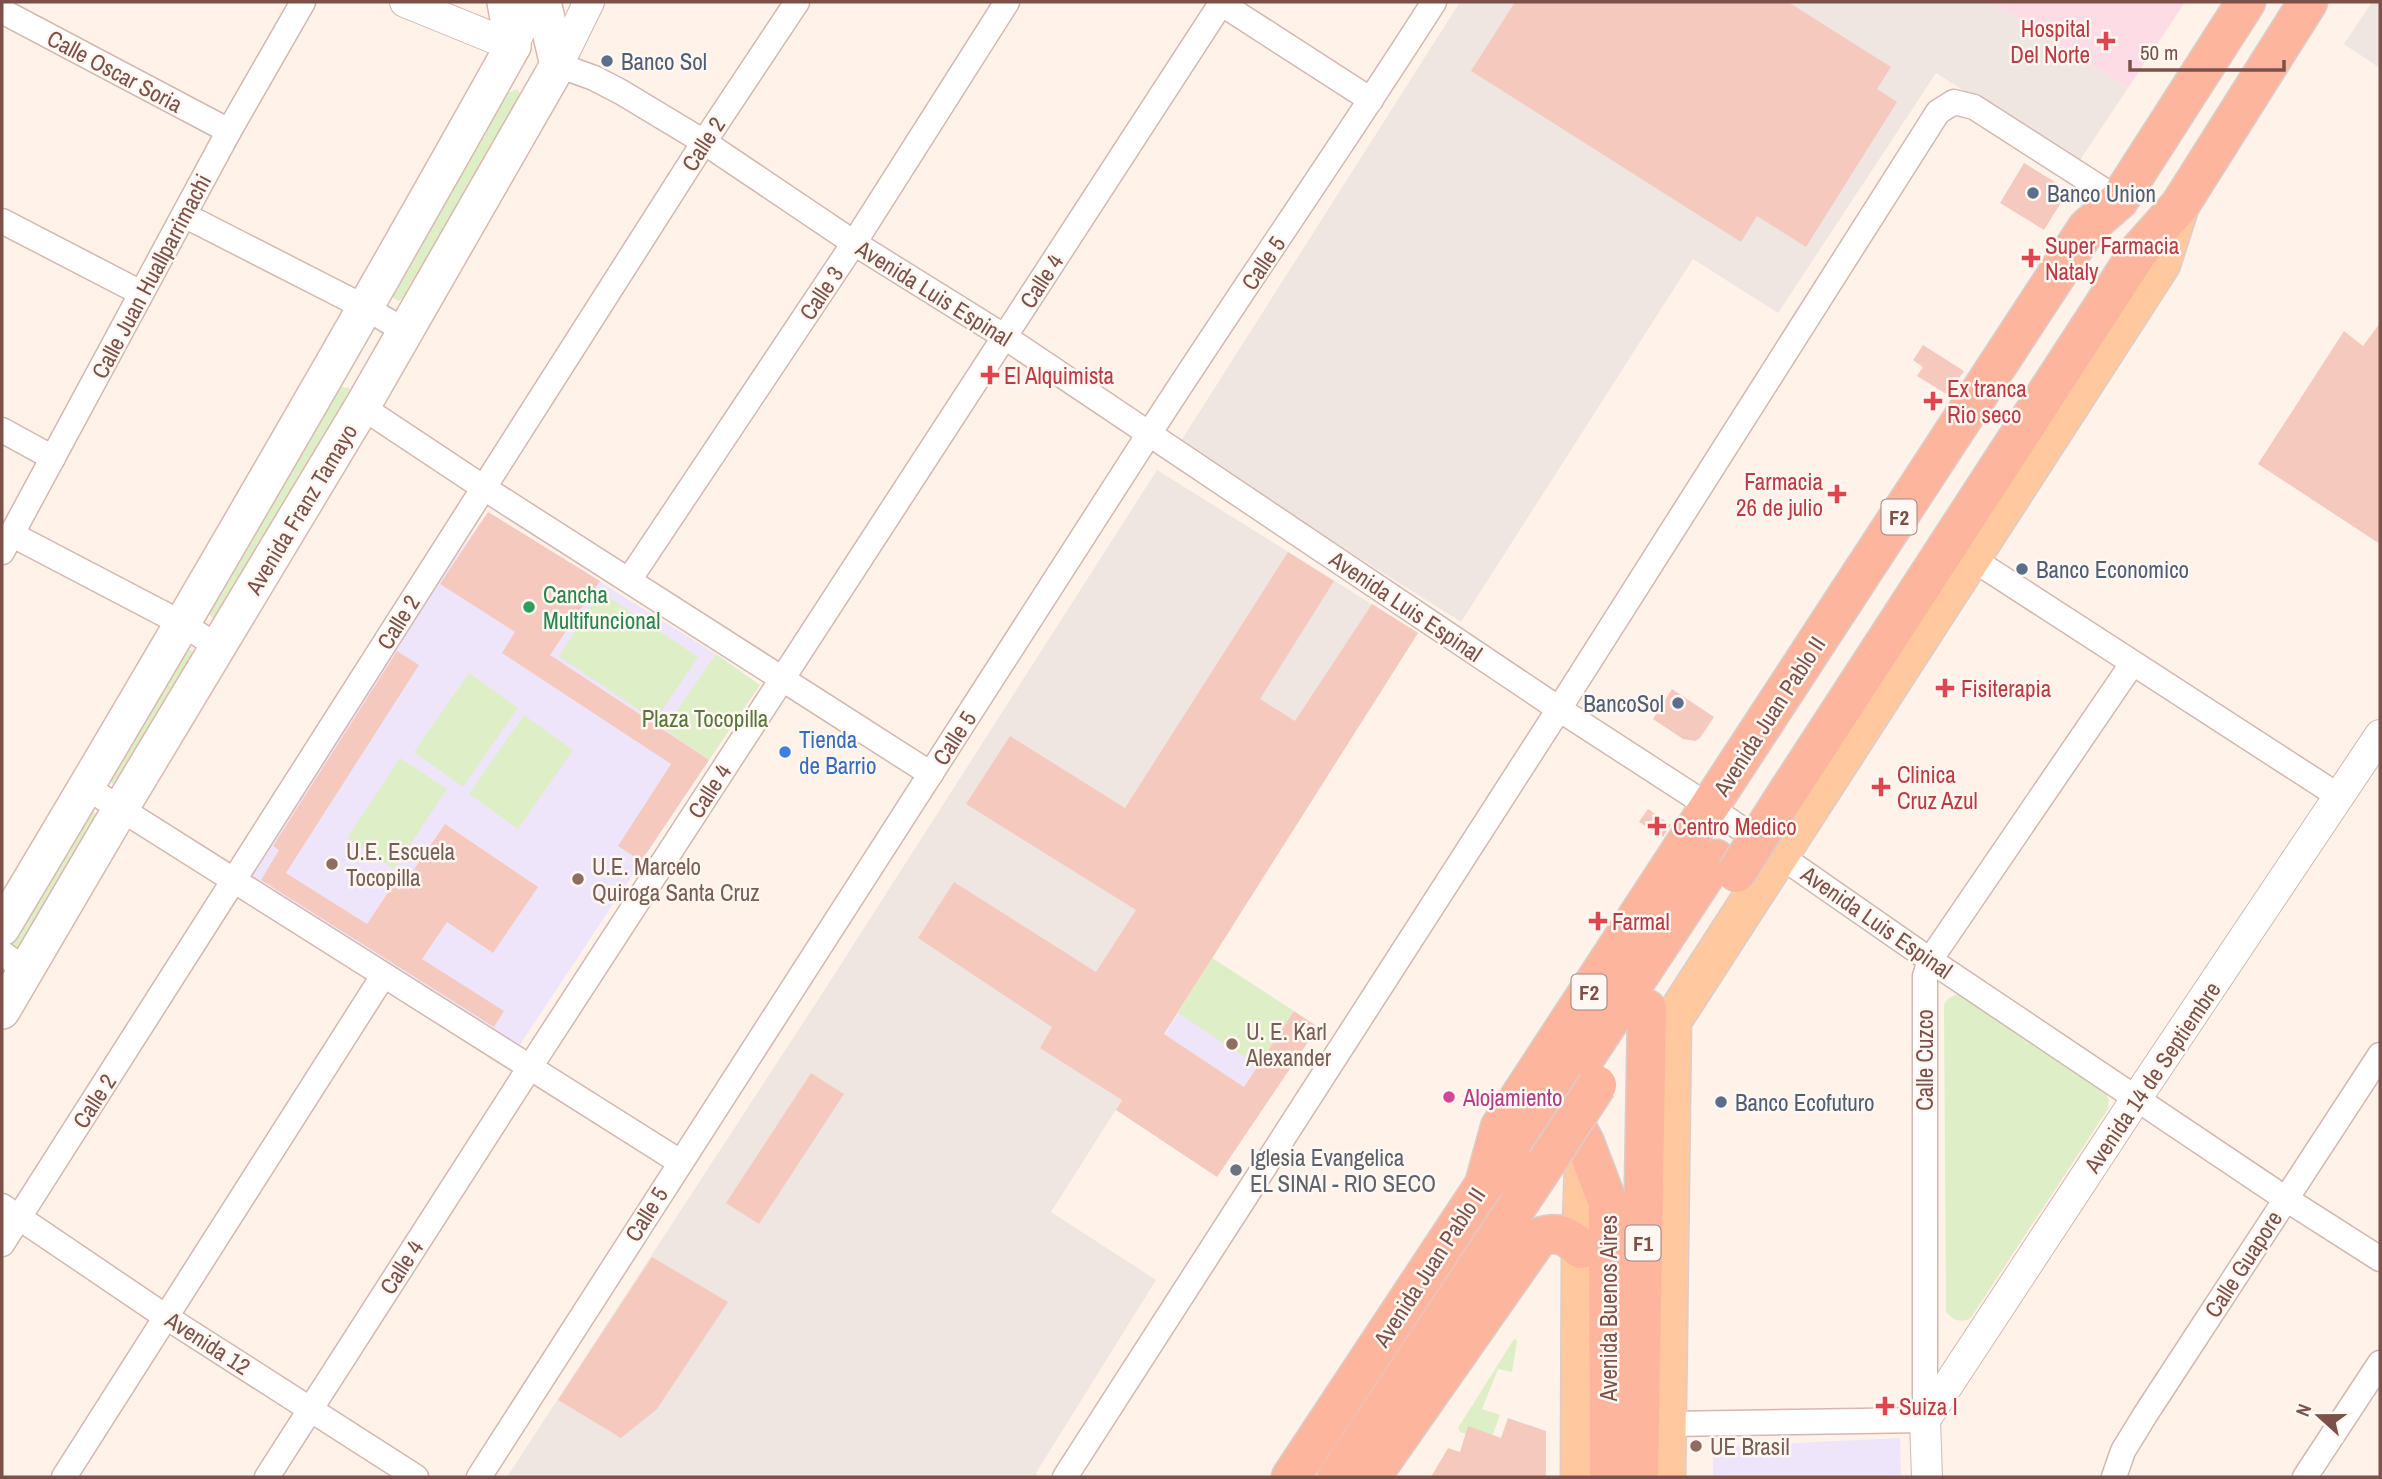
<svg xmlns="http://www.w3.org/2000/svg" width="2382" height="1479" viewBox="0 0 2382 1479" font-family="'Archivo Narrow',sans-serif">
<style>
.industrial{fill:#efe6e2}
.education{fill:#efe5fb}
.medical{fill:#fddce6}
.green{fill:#deeec6}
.building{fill:#f6c9bf}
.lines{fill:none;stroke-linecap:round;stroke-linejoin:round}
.minor-casing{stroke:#d4b8b0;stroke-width:27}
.tertiary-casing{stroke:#d4b8b0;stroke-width:32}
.secondary-casing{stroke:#dab9af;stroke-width:38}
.primary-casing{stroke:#dacecc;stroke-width:41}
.trunk-casing{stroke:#dacecc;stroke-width:41}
.minor{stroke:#fff;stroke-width:24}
.tertiary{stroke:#fff;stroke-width:30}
.secondary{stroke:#fff;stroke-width:35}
.primary{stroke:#ffc89f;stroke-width:38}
.trunk{stroke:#feb59e;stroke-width:38}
.trunk-bridge-casing{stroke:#dacecc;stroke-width:41;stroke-linecap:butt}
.trunk-bridge{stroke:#feb59e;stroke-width:38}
.health-dot{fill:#e0444e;stroke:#fff7f1;stroke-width:2.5}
.service-dot{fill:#5c6f8a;stroke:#fff7f1;stroke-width:2.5}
.leisure-dot{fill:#2e9e5b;stroke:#fff7f1;stroke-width:2.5}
.shop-dot{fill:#3f7fe0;stroke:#fff7f1;stroke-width:2.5}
.education-dot{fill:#8d6e63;stroke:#fff7f1;stroke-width:2.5}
.hotel-dot{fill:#d1479c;stroke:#fff7f1;stroke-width:2.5}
.worship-dot{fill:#6b7280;stroke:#fff7f1;stroke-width:2.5}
.labels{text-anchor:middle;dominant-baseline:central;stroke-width:5;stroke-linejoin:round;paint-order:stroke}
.shield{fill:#fff7f1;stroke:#a3837c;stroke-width:2}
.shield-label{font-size:21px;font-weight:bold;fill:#7c514a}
.health-label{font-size:23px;fill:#be3a42;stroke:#fff7f1;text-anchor:start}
.service-label{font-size:23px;fill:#4e5e75;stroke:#fff7f1;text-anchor:start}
.street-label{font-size:23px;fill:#7c514a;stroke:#fff7f1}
.leisure-label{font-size:23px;fill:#27864d;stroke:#fff7f1;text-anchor:start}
.park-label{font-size:23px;fill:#58763b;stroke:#fff7f1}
.shop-label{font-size:23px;fill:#366cbe;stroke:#fff7f1;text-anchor:start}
.education-label{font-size:23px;fill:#785e54;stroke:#fff7f1;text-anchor:start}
.hotel-label{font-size:23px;fill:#b23c85;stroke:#fff7f1;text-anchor:start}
.worship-label{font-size:23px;fill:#5b616d;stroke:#fff7f1;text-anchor:start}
</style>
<rect width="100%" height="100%" fill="#fef2e9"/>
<g class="industrial">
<path d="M 1460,2 L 1991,2 L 2128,88 L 2078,163 L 1936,73 L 1778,313 L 1693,259 L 1461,622 L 1179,444 Z"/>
<path d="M 2372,2 L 2380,2 L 2380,68 L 2344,44 Z"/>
<path d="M 1157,470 L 1418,633 L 1051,1212 L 1156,1280 L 1036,1473 L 1038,1477 L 507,1477 L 829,983 Z"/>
</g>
<g class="education">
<path d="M 488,512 L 716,654 L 665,729 L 709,760 L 517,1049 L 250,883 L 248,874 L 437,583 Z"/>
<path d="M 1212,958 L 1318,1027 L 1254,1122 L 1153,1054 Z"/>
<path d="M 1900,1438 L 1901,1477 L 1713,1477 L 1713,1447 Z"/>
</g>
<path class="medical" d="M 1991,2 L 2185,2 L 2128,88 Z"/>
<g class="green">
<path d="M 517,89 L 522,96 L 405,298 L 398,301 L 390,295 L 390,288 L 508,93 Z"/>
<path d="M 336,386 L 349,388 L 351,399 L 218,617 L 213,618 L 206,611 Z"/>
<path d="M 601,592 L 698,657 L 655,721 L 559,656 Z"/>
<path d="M 185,647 L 196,654 L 115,785 L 106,779 Z"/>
<path d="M 716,654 L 760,685 L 709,760 L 664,729 Z"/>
<path d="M 469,673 L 518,708 L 463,787 L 414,752 Z"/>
<path d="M 524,715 L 573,750 L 518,829 L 469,794 Z"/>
<path d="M 400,758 L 447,789 L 394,869 L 347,838 Z"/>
<path d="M 88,808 L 98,816 L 24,945 L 16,948 L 10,945 L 9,936 Z"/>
<path d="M 1212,958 L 1294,1011 L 1258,1066 L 1178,1013 Z"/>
<path d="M 1956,995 L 1964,996 L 2104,1091 L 2109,1100 L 2108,1109 L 1970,1319 C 1958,1323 1954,1320 1946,1312 L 1944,1004 L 1949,998 Z"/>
<path d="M 1514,1339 L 1517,1340 L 1512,1372 L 1498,1369 L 1482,1409 L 1500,1415 L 1490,1442 L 1460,1432 L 1458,1428 Z"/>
</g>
<g class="building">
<path d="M 1515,2 L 1788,2 L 1891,67 L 1877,89 L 1897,102 L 1806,247 L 1757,216 L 1741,242 L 1471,71 Z"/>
<path d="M 2024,163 L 2060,185 L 2062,201 L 2044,230 L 2000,203 Z"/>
<path d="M 2380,323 L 2380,544 L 2258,464 L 2344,331 L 2363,346 Z"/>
<path d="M 1923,345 L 1964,371 L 1948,395 L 1917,376 L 1923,367 L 1913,360 Z"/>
<path d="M 488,512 L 600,581 L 550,655 L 709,760 L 641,861 L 618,846 L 671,764 L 502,653 L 515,632 L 440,584 Z"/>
<path d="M 1288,552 L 1334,581 L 1260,699 L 1295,721 L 1372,604 L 1418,633 L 1164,1034 L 1244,1087 L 1294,1011 L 1318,1027 L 1217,1177 L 1116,1110 L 1122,1100 L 1040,1048 L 1052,1027 L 918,938 L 954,882 L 1096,972 L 1136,910 L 966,804 L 1010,736 L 1125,808 Z"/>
<path d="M 397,651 L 419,665 L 286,873 L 367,924 L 393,885 L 400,890 L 445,824 L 538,887 L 493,953 L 447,922 L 422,959 L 504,1011 L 494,1027 L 261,880 L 279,850 L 273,846 Z"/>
<path d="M 1672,689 L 1714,717 L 1700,738 L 1695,741 L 1683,739 L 1653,719 Z"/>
<path d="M 1648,809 L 1671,825 L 1663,837 L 1639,822 Z"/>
<path d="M 811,1073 L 844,1094 L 759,1224 L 726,1203 Z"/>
<path d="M 652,1257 L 728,1302 L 657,1409 L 621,1438 L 558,1400 Z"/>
<path d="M 1508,1418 L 1546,1431 L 1546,1477 L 1431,1477 L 1448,1448 L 1460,1452 L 1468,1426 L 1501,1438 Z"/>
</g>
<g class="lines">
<defs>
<g id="minor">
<path d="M 1219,2 L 1371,100"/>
<path d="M 2,11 L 229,131"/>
<path d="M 558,65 L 594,78 L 621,92 L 704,142 L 854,243 L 1005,337 L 1559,709 L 1710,807 L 1930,960 L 2286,1199 L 2380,1259"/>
<path d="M 184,215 L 366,308 L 405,331"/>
<path d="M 2,221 L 141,293"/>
<path d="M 362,407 L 484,488 L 931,774"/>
<path d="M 2,430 L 53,458"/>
<path d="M 11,534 L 183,624 L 218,647"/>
<path d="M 2,552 L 229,131 L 303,2"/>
<path d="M 1971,558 L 2340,797"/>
<path d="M 629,580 L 854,243 L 1007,2"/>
<path d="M 86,787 L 680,1162"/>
<path d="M 2,953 L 25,970"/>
<path d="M 2,1206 L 166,1317 L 416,1477"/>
<path d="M 2,1244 L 704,142 L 797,2"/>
<path d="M 1667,1424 L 1925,1420 L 1925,976 L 1930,960 L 2132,664"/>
<path d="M 64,1477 L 383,976"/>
<path d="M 267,1477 L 530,1067 L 1222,2"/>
<path d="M 479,1477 C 700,1129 924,783 1147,437 C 1241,291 1341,148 1434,2"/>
<path d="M 1065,1477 L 1559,709 L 1938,112 L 1954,102 L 1974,107 L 2119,200"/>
<path d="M 2114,1477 L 2123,1451 L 2145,1415 L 2380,1055"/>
<path d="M 2305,1477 L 2380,1363"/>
</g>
<g id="tertiary">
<path d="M 405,2 L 513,46 L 533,2"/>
<path d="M 558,65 L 589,2"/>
<path d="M 1927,1477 L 1925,1420 L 2136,1099 L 2380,735"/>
</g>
<g id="secondary">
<path d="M 505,2 L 513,46"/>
<path d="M 543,2 L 558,65"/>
<path d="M 2,928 C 176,637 347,343 513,46"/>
<path d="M 2,1011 L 121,808 L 362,407 L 558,65"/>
</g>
<g id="primary">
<path d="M 1580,1477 L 1581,1249 L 1585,1143"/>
<path d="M 1666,1477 L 1672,1021 L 2161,264 L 2180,205"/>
</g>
<g id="trunk">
<path d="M 1780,804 L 2139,251 L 2180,205 L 2308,2"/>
<path d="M 1560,1096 L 1585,1143 L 1608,1203 L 1609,1477"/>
<path d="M 1484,1185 L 1527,1146 L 1716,859"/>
<path d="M 1291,1477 L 1484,1185 L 1500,1127 L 2087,228 L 2119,200 L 2246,2"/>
<path d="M 1337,1477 L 1546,1163"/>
<path d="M 1371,1477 L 1539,1237 C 1558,1231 1567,1235 1581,1249"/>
<path d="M 1639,1477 L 1647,1009"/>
</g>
</defs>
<use href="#minor" class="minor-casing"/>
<use href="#tertiary" class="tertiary-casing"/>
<use href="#secondary" class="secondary-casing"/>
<use href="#primary" class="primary-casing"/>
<use href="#trunk" class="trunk-casing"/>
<use href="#minor" class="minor"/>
<use href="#tertiary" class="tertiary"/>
<use href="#secondary" class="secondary"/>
<use href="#primary" class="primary"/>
<use href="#trunk" class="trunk"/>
<defs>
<g id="trunk-bridge">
<path d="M 1736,873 L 1780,804"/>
<path d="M 1546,1163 L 1597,1085"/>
</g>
</defs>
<use href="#trunk-bridge" class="trunk-bridge-casing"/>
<use href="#trunk-bridge" class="trunk-bridge"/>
</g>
<g class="health-dot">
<path d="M2102.5 30.5h7v7h7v7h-7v7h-7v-7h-7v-7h7z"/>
<path d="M2027.5 247.5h7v7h7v7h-7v7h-7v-7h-7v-7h7z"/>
<path d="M986.5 364.5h7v7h7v7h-7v7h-7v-7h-7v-7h7z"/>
<path d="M1929.5 390.5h7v7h7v7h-7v7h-7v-7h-7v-7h7z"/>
<path d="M1833.5 483.5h7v7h7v7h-7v7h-7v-7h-7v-7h7z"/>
<path d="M1941.5 677.5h7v7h7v7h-7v7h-7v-7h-7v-7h7z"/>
<path d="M1877.5 776.5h7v7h7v7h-7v7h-7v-7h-7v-7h7z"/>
<path d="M1653.5 815.5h7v7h7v7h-7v7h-7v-7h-7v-7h7z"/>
<path d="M1594.5 910.5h7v7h7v7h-7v7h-7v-7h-7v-7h7z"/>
<path d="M1881.5 1395.5h7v7h7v7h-7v7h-7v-7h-7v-7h7z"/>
</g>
<g class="service-dot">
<circle cx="607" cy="61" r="7"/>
<circle cx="2033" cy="193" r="7"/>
<circle cx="2022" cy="569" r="7"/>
<circle cx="1678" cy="703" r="7"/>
<circle cx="1721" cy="1102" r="7"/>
</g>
<circle class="leisure-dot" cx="529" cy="607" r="7"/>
<circle class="shop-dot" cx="785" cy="752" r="7"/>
<g class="education-dot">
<circle cx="332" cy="864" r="7"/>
<circle cx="578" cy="879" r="7"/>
<circle cx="1232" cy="1044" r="7"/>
<circle cx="1696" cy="1446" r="7"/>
</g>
<circle class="hotel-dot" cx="1449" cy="1097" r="7"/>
<circle class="worship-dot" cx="1236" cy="1170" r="7"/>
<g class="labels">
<g class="shield">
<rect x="1881.5" y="499.5" width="35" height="35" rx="5"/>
<rect x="1571.5" y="974.5" width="35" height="35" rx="5"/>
<rect x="1625.5" y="1225.5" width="35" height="35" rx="5"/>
</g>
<g class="shield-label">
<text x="1899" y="517">F2</text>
<text x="1589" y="992">F2</text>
<text x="1643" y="1243">F1</text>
</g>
<g class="health-label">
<text x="2090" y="28" text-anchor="end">Hospital<tspan x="2090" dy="26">Del Norte</tspan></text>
<text x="2045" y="245">Super Farmacia<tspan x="2045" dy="26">Nataly</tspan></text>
<text x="1004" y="375">El Alquimista</text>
<text x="1947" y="388">Ex tranca<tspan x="1947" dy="26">Rio seco</tspan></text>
<text x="1823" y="481" text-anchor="end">Farmacia<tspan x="1823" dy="26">26 de julio</tspan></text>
<text x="1961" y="688">Fisiterapia</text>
<text x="1897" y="774">Clinica<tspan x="1897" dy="26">Cruz Azul</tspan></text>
<text x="1673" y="826">Centro Medico</text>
<text x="1612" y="921">Farmal</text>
<text x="1899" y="1406">Suiza I</text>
</g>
<g class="service-label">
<text x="621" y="61">Banco Sol</text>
<text x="2047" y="193">Banco Union</text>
<text x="2036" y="569">Banco Economico</text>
<text x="1664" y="703" text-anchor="end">BancoSol</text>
<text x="1735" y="1102">Banco Ecofuturo</text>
</g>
<g class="street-label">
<text transform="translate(115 71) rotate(28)">Calle Oscar Soria</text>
<text transform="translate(703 144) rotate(-57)">Calle 2</text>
<text transform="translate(1263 263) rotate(-56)">Calle 5</text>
<text transform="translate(151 276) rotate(-62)">Calle Juan Huallparrimachi</text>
<text transform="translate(1041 281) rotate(-57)">Calle 4</text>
<text transform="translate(821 293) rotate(-56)">Calle 3</text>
<text transform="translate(934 293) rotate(32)">Avenida Luis Espinal</text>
<text transform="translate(301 509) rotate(-59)">Avenida Franz Tamayo</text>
<text transform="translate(1406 606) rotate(34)">Avenida Luis Espinal</text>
<text transform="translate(398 622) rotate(-58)">Calle 2</text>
<text transform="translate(1769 716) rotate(-57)">Avenida Juan Pablo II</text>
<text transform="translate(954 738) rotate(-57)">Calle 5</text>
<text transform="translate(709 791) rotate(-57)">Calle 4</text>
<text transform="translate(1877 922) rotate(35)">Avenida Luis Espinal</text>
<text transform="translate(1924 1060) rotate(-90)">Calle Cuzco</text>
<text transform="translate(2152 1077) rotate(-56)">Avenida 14 de Septiembre</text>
<text transform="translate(94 1101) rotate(-57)">Calle 2</text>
<text transform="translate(646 1214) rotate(-58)">Calle 5</text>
<text transform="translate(2243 1264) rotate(-57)">Calle Guapore</text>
<text transform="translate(401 1267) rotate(-57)">Calle 4</text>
<text transform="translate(1429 1267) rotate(-57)">Avenida Juan Pablo II</text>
<text transform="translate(1608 1308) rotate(-90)">Avenida Buenos Aires</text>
<text transform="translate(208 1343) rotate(33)">Avenida 12</text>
</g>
<g class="leisure-label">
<text x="543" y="594">Cancha<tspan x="543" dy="26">Multifuncional</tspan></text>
</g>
<g class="park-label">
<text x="705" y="718">Plaza Tocopilla</text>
</g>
<g class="shop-label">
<text x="799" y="739">Tienda<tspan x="799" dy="26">de Barrio</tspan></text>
</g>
<g class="education-label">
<text x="346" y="851">U.E. Escuela<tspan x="346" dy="26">Tocopilla</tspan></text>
<text x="592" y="866">U.E. Marcelo<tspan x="592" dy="26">Quiroga Santa Cruz</tspan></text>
<text x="1246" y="1031">U. E. Karl<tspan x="1246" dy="26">Alexander</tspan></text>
<text x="1710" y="1446">UE Brasil</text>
</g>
<g class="hotel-label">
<text x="1463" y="1097">Alojamiento</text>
</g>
<g class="worship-label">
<text x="1250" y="1157">Iglesia Evangelica<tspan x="1250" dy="26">EL SINAI - RIO SECO</tspan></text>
</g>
</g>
<rect width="2382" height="1479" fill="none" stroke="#7c514a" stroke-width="7"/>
<g transform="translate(2319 1416) rotate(291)" stroke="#fff7f1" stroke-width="5" paint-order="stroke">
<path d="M0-5L12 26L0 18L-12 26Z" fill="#7c514a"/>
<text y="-10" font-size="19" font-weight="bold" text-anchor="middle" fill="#7c514a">N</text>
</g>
<path d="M2130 60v10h154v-10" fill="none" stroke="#7c514a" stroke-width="3.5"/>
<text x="2140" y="60" font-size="21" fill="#7c514a" stroke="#fff7f1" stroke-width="5" paint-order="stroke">50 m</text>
</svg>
